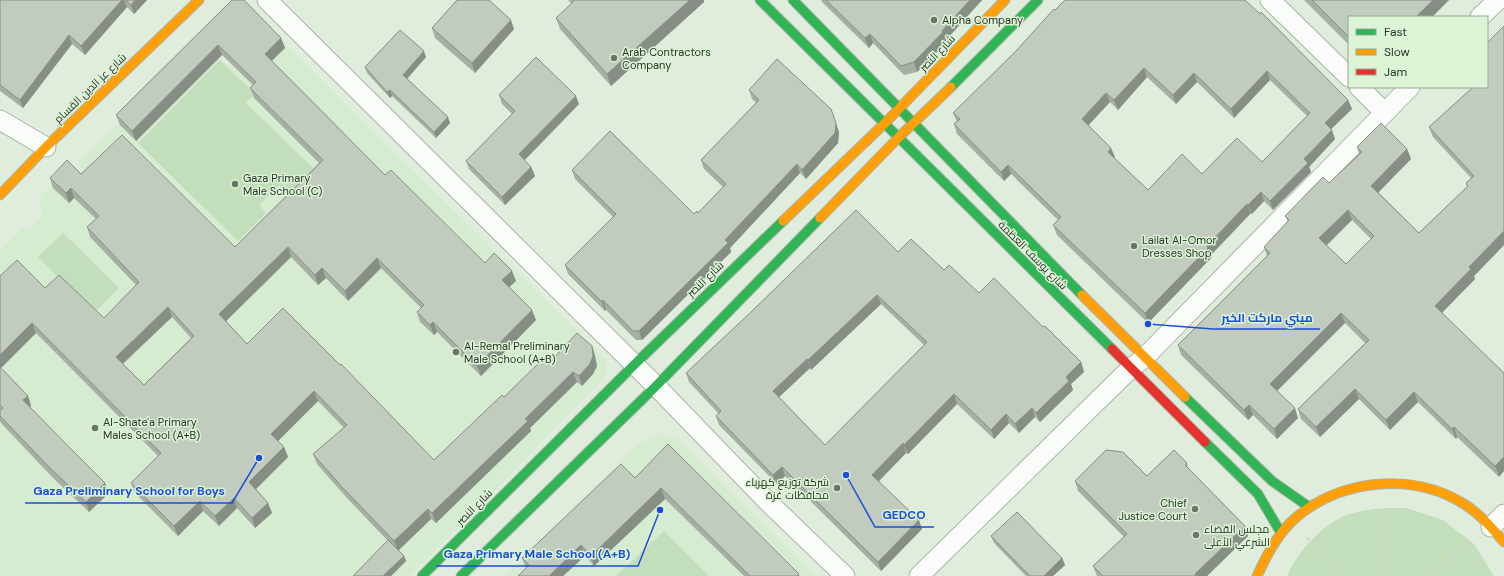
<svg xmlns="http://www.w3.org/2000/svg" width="1504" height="576" viewBox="0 0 1504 576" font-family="'DM Sans',Cairo,sans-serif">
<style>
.built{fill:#d6ecd1}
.green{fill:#c2debb}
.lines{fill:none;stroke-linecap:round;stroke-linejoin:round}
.street-casing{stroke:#abb4a8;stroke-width:21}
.fast-casing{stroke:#abb4a8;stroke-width:11}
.slow-casing{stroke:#abb4a8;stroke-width:11}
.jam-casing{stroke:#abb4a8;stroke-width:11}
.path{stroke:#d1d4d0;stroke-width:2.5;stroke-dasharray:3 3;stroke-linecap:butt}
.street{stroke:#fafcfa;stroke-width:19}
.fast{stroke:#30b455;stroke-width:9}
.slow{stroke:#ff9f0a;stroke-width:9}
.jam{stroke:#e5322d;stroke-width:9}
.wall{fill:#a6afa3;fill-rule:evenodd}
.shaded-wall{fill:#878e85}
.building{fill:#c1cbbe;stroke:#878e85;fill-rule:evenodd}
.poi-dot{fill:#6a7568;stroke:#dcf4d6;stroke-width:1.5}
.labels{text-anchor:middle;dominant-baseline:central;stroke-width:3;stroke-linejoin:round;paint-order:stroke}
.poi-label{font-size:11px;fill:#2b3429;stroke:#dcf4d6;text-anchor:start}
.street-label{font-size:11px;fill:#2b3429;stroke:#dcf4d6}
.leader{fill:none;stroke:#1d4ed8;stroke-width:1.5}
.callout-dot{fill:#1d4ed8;stroke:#dcf4d6;stroke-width:1.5}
.callout-label{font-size:12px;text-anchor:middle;font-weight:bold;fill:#1d4ed8;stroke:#dcf4d6;stroke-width:3;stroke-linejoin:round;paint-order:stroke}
</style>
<rect width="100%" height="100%" fill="#e0eddd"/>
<g class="built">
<path d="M 267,25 L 399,157 L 591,344 L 605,360 L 605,377 L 442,545 L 409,576 L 0,576 L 0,250 L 23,228 L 31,227 L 42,217 L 40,197 L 58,177 L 74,165 L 110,202 L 77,163 L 200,43 L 227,66 Z"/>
<path d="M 663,434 L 676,438 L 817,576 L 504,576 L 638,444 L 650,438 Z"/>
</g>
<g class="green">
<path d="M 220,60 L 255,94 L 246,103 L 313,168 L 288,194 L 279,185 L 259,205 L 266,213 L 238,241 L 138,143 Z"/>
<path d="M 63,233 L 119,288 L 94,313 L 38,257 Z"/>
<path d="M 1387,508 L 1406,508 L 1443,520 L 1474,544 L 1494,576 L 1287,576 C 1298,551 1324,522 1350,514 C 1362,510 1375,509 1387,508 Z"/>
<path d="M 664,531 L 709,576 L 616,576 Z"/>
</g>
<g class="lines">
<defs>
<g id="street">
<path d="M 267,0 L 656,386 L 769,503 L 845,576"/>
<path d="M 1270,0 L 1349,77"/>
<path d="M 1480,17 L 1498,0"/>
<path d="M 1359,87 L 1384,112"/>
<path d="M 0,120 L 46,147"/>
<path d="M 1491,527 L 1504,514"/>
<path d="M 919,576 L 1131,368 L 1144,358 L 1410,87"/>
</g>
<g id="fast">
<path d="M 760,0 L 1112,349"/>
<path d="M 793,0 L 1082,295"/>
<path d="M 951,87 L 1038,0"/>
<path d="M 1185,397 L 1272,481 L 1309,507"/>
<path d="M 1205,442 L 1258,494 L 1281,533"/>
<path d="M 422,576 L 635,364 L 783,221"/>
<path d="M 461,576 L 656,386 L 820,218"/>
</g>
<g id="slow">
<path d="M 0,195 L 46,147 L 199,0"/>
<path d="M 820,218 L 898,138 L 951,87"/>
<path d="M 783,221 L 884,124 L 1005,0"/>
<path d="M 1082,295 L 1185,397"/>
<path d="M 1257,576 C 1266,557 1276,537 1291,522 C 1337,479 1411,471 1464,504 C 1480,514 1492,528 1504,542"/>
</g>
<path id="jam" d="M 1112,349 L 1205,442"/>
</defs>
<use href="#street" class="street-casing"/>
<use href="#fast" class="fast-casing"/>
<use href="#slow" class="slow-casing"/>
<use href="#jam" class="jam-casing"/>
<g class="path">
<path d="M 1385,508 L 1386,576"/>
<path d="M 1307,538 L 1344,576"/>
<path d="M 1432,576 L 1470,539"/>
</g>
<use href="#street" class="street"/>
<use href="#fast" class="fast"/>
<use href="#slow" class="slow"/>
<use href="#jam" class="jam"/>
</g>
<g class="wall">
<path d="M 0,0 L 147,0 L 134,14 L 127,7 L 85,55 L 72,44 L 23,108 L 0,91 Z"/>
<path d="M 232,0 L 281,38 L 285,48 L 272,61 L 385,175 L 485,263 L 516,281 L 509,287 L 536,320 L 481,376 L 437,332 L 434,335 L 420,322 L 417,312 L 421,308 L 381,268 L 348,301 L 326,278 L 318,285 L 291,257 L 226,321 L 247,344 L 434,460 L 504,397 L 552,360 L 592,346 L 595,356 L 597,366 L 593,374 L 582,386 L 577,382 L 530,428 L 531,431 L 436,523 L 431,519 L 398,550 L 404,556 L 406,561 L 391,576 L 353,576 L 388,541 L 346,497 L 317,464 L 313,454 L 344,428 L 318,401 L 278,441 L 284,447 L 288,457 L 256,489 L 268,503 L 272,513 L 255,528 L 237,508 L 219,526 L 203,511 L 178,536 L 135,493 L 131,483 L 158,456 L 36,333 L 1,368 L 28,396 L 31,406 L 30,407 L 109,493 L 89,512 L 52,477 L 1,423 L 0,421 L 0,276 L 45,288 L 104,318 L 136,285 L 90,237 L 87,227 L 96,219 L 74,198 L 69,203 L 53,188 L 50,178 L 81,174 L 235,247 L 319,163 L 254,98 L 250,88 L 253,85 L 222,55 L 136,141 L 120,125 L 116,115 ZM 172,317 L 191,338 L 144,385 L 123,364 Z"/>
<path d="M 568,0 L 704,0 L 704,2 L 611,86 L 560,29 L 556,18 L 572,4 Z"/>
<path d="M 821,0 L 982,0 L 946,40 L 947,42 L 917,72 L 904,75 L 873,43 L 869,48 L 822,2 Z"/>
<path d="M 1065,0 L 1348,100 L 1352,109 L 1331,129 L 1335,139 L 1309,167 L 1311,172 L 1273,210 L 1264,201 L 1252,214 L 1251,213 L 1211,255 L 1212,257 L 1148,323 L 1057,235 L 1053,225 L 1058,220 L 1011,174 L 1004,181 L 957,134 L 954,124 L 957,122 L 953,113 L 1016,51 ZM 1147,77 L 1176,104 L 1197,82 L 1234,118 L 1270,80 L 1307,116 L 1262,162 L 1202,174 L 1148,190 L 1114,158 L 1115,157 L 1088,125 L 1110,102 L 1118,110 Z"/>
<path d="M 1304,0 L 1449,0 L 1432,17 L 1349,17 L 1349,45 Z"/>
<path d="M 1504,26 L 1504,245 L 1474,276 L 1475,279 L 1442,312 L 1499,477 L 1457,437 L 1456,439 L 1418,402 L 1390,430 L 1359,399 L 1320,437 L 1301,419 L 1298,409 L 1365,343 L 1345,323 L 1277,391 L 1298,418 L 1277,439 L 1253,415 L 1248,420 L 1181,355 L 1178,345 L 1267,256 L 1264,247 L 1288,222 L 1285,216 L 1329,183 L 1359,154 L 1357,147 L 1407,149 L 1411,159 L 1378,192 L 1419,233 L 1467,187 L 1466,183 L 1471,178 L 1433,137 L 1429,127 L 1487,87 ZM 1352,220 L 1371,239 L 1346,264 L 1326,245 Z"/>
<path d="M 432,28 L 514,29 L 475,73 L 435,38 Z"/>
<path d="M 426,57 L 407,79 L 450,123 L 436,138 L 392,96 L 390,98 L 367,73 L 365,67 Z"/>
<path d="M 749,90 L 839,132 L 838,143 L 806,179 L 800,173 L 730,248 L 731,252 L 642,340 L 636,340 L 606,310 L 605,311 L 568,274 L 565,265 L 613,217 L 575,179 L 572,170 L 694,214 L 698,213 L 723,187 L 704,169 L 701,160 L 756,103 L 752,99 Z"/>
<path d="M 499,95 L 579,104 L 524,160 L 531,167 L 535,176 L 505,205 L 469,169 L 466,161 L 512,114 L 502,104 Z"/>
<path d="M 898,252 L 979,293 L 1043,327 L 1081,362 L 1084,372 L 1071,384 L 1073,390 L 1040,422 L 1035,417 L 1019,433 L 1009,423 L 994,439 L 957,404 L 908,454 L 906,453 L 879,481 L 922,529 L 881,571 L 785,476 L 777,484 L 719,425 L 716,416 L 718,413 L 689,382 L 686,373 ZM 881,304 L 924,345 L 825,445 L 779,397 L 810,368 L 811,370 Z"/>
<path d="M 668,444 L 800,576 L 744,576 L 665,499 L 594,566 L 585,556 L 563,576 L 518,576 L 526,568 L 522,558 L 635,478 Z"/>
<path d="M 1187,463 L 1188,468 L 1245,526 L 1248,536 L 1207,576 L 1097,576 L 1093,566 L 1124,537 L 1078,491 L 1075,481 L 1147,476 Z"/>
<path d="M 991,536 L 1062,558 L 1065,565 L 1053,576 L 1026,576 L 994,543 Z"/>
</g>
<g class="shaded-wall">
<path d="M 122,0 L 124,0 L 127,7 L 85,55 L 81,46 Z"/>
<path d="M 135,0 L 147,0 L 134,14 L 131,5 Z"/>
<path d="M 690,0 L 704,0 L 704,2 L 611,86 L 607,74 Z"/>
<path d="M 970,0 L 982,0 L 946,40 L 947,42 L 917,72 L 914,62 Z"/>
<path d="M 1433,0 L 1449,0 L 1432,17 L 1416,17 Z"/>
<path d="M 511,20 L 514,29 L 475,73 L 472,63 Z"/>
<path d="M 870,34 L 873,43 L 869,48 L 865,38 Z"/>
<path d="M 69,35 L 72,44 L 23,108 L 20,100 Z"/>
<path d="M 281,38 L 285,48 L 268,64 L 265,54 Z"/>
<path d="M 218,45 L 222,55 L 136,141 L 132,131 Z"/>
<path d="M 424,51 L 426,57 L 405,81 L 403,75 Z"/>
<path d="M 1144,68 L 1147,77 L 1118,110 L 1114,100 Z"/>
<path d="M 1267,71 L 1270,80 L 1234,118 L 1231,109 Z"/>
<path d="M 1194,73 L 1197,82 L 1176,104 L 1173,95 Z"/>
<path d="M 390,90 L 392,96 L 390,98 L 387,92 Z"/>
<path d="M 1106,93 L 1110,102 L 1086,128 L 1082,119 Z"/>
<path d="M 576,96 L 579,104 L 522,163 L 519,154 Z"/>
<path d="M 1348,100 L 1352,109 L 1328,132 L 1325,123 Z"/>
<path d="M 448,117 L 450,123 L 436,138 L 434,132 Z"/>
<path d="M 836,123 L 839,132 L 838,143 L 806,179 L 802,170 Z"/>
<path d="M 1332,130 L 1335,139 L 1309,167 L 1311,172 L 1273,210 L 1270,201 L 1304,159 Z"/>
<path d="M 1111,148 L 1115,157 L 1111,161 L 1108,152 Z"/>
<path d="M 1407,149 L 1411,159 L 1375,196 L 1371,186 Z"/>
<path d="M 797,164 L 800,173 L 730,248 L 731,252 L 642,340 L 639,331 Z"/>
<path d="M 1008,165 L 1011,174 L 1004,181 L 1001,172 Z"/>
<path d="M 531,167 L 535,176 L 505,205 L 502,197 Z"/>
<path d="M 71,188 L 74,198 L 69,203 L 66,193 Z"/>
<path d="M 1261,192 L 1264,201 L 1252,214 L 1248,205 Z"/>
<path d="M 1247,204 L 1251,213 L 1211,255 L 1212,257 L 1148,323 L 1145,313 L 1207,246 Z"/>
<path d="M 1348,210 L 1352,220 L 1323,249 L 1319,238 Z"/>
<path d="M 1504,231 L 1504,245 L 1474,276 L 1475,279 L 1439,316 L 1435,306 L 1469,267 Z"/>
<path d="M 288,247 L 291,257 L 223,324 L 219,314 Z"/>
<path d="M 377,258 L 381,268 L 348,301 L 345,291 Z"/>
<path d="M 322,268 L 326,278 L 318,285 L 315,275 Z"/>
<path d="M 512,271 L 516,281 L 506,290 L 502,280 Z"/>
<path d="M 877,295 L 881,304 L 811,370 L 808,360 Z"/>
<path d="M 603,300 L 606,310 L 605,311 L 602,302 Z"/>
<path d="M 168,307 L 172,317 L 119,367 L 116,357 Z"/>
<path d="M 532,310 L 536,320 L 481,376 L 477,366 Z"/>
<path d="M 1341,313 L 1345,323 L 1274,394 L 1270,384 Z"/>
<path d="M 433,322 L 437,332 L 434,335 L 430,325 Z"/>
<path d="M 32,323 L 36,333 L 0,369 L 0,355 Z"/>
<path d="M 592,346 L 595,356 L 597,366 L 593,374 L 582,386 L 579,376 Z"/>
<path d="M 807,359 L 810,368 L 776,400 L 773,391 Z"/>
<path d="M 1081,362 L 1084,372 L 1071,384 L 1073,390 L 1040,422 L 1036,413 L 1066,377 Z"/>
<path d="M 573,372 L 577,382 L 530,428 L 531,431 L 436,523 L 432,513 L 525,419 Z"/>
<path d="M 1355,389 L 1359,399 L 1320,437 L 1316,427 Z"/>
<path d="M 314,391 L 318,401 L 275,444 L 271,434 Z"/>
<path d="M 1414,392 L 1418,402 L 1390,430 L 1386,420 Z"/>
<path d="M 954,394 L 957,404 L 908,454 L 904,445 Z"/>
<path d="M 28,396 L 31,406 L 27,410 L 23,400 Z"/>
<path d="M 1249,405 L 1253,415 L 1248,420 L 1244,410 Z"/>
<path d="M 1032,408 L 1035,417 L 1019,433 L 1015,424 Z"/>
<path d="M 1295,408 L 1298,418 L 1277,439 L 1274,429 Z"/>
<path d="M 1006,414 L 1009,423 L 994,439 L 991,430 Z"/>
<path d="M 1454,427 L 1457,437 L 1456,439 L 1452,429 Z"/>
<path d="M 903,443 L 906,453 L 876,484 L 872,475 Z"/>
<path d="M 284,447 L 288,457 L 253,492 L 249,482 Z"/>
<path d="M 1504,457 L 1504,471 L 1499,477 L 1495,466 Z"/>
<path d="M 782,467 L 785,476 L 777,484 L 773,475 Z"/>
<path d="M 105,483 L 109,493 L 89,512 L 86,502 Z"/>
<path d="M 661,488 L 665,499 L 594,566 L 591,556 Z"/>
<path d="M 234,498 L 237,508 L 219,526 L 215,516 Z"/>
<path d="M 200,501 L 203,511 L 178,536 L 174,526 Z"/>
<path d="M 268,503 L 272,513 L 255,528 L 252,518 Z"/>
<path d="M 428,509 L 431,519 L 398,551 L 394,541 Z"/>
<path d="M 919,520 L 922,529 L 881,571 L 878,562 Z"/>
<path d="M 1245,526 L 1248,536 L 1207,576 L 1195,576 L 1195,574 Z"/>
<path d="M 581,545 L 585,556 L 563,576 L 549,576 Z"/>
<path d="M 404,556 L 406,561 L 391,576 L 383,576 Z"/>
<path d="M 1062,558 L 1065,565 L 1053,576 L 1044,576 Z"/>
</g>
<g class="building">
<path d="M 0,0 L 122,0 L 81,46 L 69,35 L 20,100 L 0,85 Z"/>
<path d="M 126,0 L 135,0 L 131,5 Z"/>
<path d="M 232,0 L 244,0 L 281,38 L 265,54 L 385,175 L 391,170 L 485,263 L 494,253 L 512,271 L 502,280 L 532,310 L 477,366 L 433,322 L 430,325 L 417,312 L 424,305 L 377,258 L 345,291 L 322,268 L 315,275 L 288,247 L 219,314 L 247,344 L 283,308 L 340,365 L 341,364 L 434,460 L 502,395 L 504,397 L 547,355 L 552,360 L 577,333 L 592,346 L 593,356 L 590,364 L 579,376 L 573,372 L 525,419 L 528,421 L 432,513 L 428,509 L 394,541 L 342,487 L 313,454 L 347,425 L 314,391 L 271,434 L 284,447 L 249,482 L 268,503 L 252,518 L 234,498 L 215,516 L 200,501 L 174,526 L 131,483 L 161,453 L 32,323 L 0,355 L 0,276 L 17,260 L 45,288 L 59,275 L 104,318 L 139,282 L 87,227 L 99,216 L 71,188 L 66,193 L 50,178 L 67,160 L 81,174 L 122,135 L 235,247 L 323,160 L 250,88 L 256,82 L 218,45 L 132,131 L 116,115 ZM 168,307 L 194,336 L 144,385 L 116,357 Z"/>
<path d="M 457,0 L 489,0 L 511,20 L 472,63 L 432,28 Z"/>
<path d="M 575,0 L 690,0 L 607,74 L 556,18 Z"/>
<path d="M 826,0 L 970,0 L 942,31 L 943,32 L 914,62 L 901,66 L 870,34 L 865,38 Z"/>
<path d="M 1065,0 L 1245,0 L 1260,14 L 1261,12 L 1348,100 L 1325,123 L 1332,130 L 1304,159 L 1308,163 L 1270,201 L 1261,192 L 1248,205 L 1247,204 L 1207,246 L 1208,248 L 1145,313 L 1053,225 L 1061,217 L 1008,165 L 1001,172 L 954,124 L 960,119 L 953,113 L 1016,51 L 1054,9 L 1055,10 ZM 1144,68 L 1173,95 L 1194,73 L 1231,109 L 1267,71 L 1310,113 L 1262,162 L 1237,138 L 1202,174 L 1182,154 L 1148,190 L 1108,152 L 1111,148 L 1082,119 L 1106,93 L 1114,100 Z"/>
<path d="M 1312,0 L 1433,0 L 1416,17 L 1349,17 L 1349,37 Z"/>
<path d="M 1504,26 L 1504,231 L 1469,267 L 1471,269 L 1435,306 L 1504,373 L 1504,457 L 1495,466 L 1454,427 L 1452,429 L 1414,392 L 1386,420 L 1355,389 L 1316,427 L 1298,409 L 1369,340 L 1341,313 L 1270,384 L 1295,408 L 1274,429 L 1249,405 L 1244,410 L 1178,345 L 1270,253 L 1264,247 L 1289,220 L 1285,216 L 1323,177 L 1329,183 L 1362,152 L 1357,147 L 1381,123 L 1407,149 L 1371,186 L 1419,233 L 1468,186 L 1466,183 L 1474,176 L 1429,127 L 1473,87 L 1487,87 L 1487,43 ZM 1348,210 L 1374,236 L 1346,264 L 1319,238 Z"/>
<path d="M 400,30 L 424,51 L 403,75 L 448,117 L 434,132 L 390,90 L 387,92 L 365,67 Z"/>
<path d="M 536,57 L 576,96 L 519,154 L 531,167 L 502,197 L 466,161 L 515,111 L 499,95 Z"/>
<path d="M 777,59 L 831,109 L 836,123 L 835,133 L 802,170 L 797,164 L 725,240 L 728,243 L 639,331 L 633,331 L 603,300 L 602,302 L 565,265 L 616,214 L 572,170 L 610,131 L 694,214 L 697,211 L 698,213 L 726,184 L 701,160 L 759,100 L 749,90 Z"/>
<path d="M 856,210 L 898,252 L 911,239 L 944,270 L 949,265 L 979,293 L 994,278 L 1043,327 L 1045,326 L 1081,362 L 1066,377 L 1069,381 L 1036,413 L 1032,408 L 1015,424 L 1006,414 L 991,430 L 954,394 L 904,445 L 903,443 L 872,475 L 919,520 L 878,562 L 782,467 L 773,475 L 716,416 L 721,411 L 686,373 L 751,312 ZM 877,295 L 927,342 L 825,445 L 773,391 L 807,359 L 808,360 Z"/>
<path d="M 0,367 L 28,396 L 23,400 L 71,449 L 105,483 L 86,502 L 49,467 L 0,416 L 0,410 L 3,408 L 0,405 Z"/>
<path d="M 668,444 L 799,574 L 797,576 L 750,576 L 661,488 L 591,556 L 581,545 L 549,576 L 518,576 L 529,565 L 522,558 L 621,464 L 635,478 Z"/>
<path d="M 1106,450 L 1123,452 L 1147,476 L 1174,450 L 1187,463 L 1185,465 L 1245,526 L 1195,574 L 1196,576 L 1103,576 L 1093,566 L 1127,534 L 1075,481 Z"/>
<path d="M 1017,512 L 1062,558 L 1044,576 L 1030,576 L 991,536 Z"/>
<path d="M 388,540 L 404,556 L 383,576 L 353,576 Z"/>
</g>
<g class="poi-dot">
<circle cx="934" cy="20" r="4"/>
<circle cx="614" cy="58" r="4"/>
<circle cx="235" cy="184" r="4"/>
<circle cx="1134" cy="246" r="4"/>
<circle cx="456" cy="352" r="4"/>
<circle cx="95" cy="428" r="4"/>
<circle cx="837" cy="488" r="4"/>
<circle cx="1195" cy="509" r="4"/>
<circle cx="1196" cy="535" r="4"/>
</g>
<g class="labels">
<g class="poi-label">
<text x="942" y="20">Alpha Company</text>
<text x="622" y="52">Arab Contractors<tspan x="622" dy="13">Company</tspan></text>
<text x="243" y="178">Gaza Primary<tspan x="243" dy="13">Male School (C)</tspan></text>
<text x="1142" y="240">Lailat Al-Omor<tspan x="1142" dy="13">Dresses Shop</tspan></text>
<text x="464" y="346">Al-Remal Preliminary<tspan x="464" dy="13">Male School (A+B)</tspan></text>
<text x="103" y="422">Al-Shate'a Primary<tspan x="103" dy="13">Males School (A+B)</tspan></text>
<text x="829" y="482" text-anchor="end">شركة توزيع كهرباء<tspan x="829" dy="13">محافظات غزة</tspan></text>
<text x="1187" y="503" text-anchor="end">Chief<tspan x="1187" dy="13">Justice Court</tspan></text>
<text x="1204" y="529">مجلس القضاء<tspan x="1204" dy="13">الشرعي الأعلى</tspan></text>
</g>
<g class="street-label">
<text transform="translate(937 53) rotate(-46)">شارع النصر</text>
<text transform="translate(90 88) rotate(-44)">شارع عز الدين القسام</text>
<text transform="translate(1033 255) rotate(45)">شارع يوسف العظمة</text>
<text transform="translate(705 279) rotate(-44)">شارع النصر</text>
<text transform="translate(474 507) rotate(-45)">شارع النصر</text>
</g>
</g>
<path class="leader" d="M1148 324L1213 329H1320M259 458L232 503H25M846 475L875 527H934M660 510L638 566H436"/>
<g class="callout-dot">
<circle cx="1148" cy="324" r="4"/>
<circle cx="259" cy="458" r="4"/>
<circle cx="846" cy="475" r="4"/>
<circle cx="660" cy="510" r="4"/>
</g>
<g class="callout-label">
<text x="1267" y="322">ميني ماركت الخير</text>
<text x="129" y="495">Gaza Preliminary School for Boys</text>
<text x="904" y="519">GEDCO</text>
<text x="537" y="558">Gaza Primary Male School (A+B)</text>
</g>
<rect x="1348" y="16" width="140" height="72" fill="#dcf4d6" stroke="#95a791"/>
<rect x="1356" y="29" width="20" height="6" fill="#30b455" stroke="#95a791"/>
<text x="1384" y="36" font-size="12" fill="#2b3429">Fast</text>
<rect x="1356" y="49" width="20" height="6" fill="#ff9f0a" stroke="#95a791"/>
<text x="1384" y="56" font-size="12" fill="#2b3429">Slow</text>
<rect x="1356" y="69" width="20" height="6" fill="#e5322d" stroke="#95a791"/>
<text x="1384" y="76" font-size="12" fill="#2b3429">Jam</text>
</svg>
